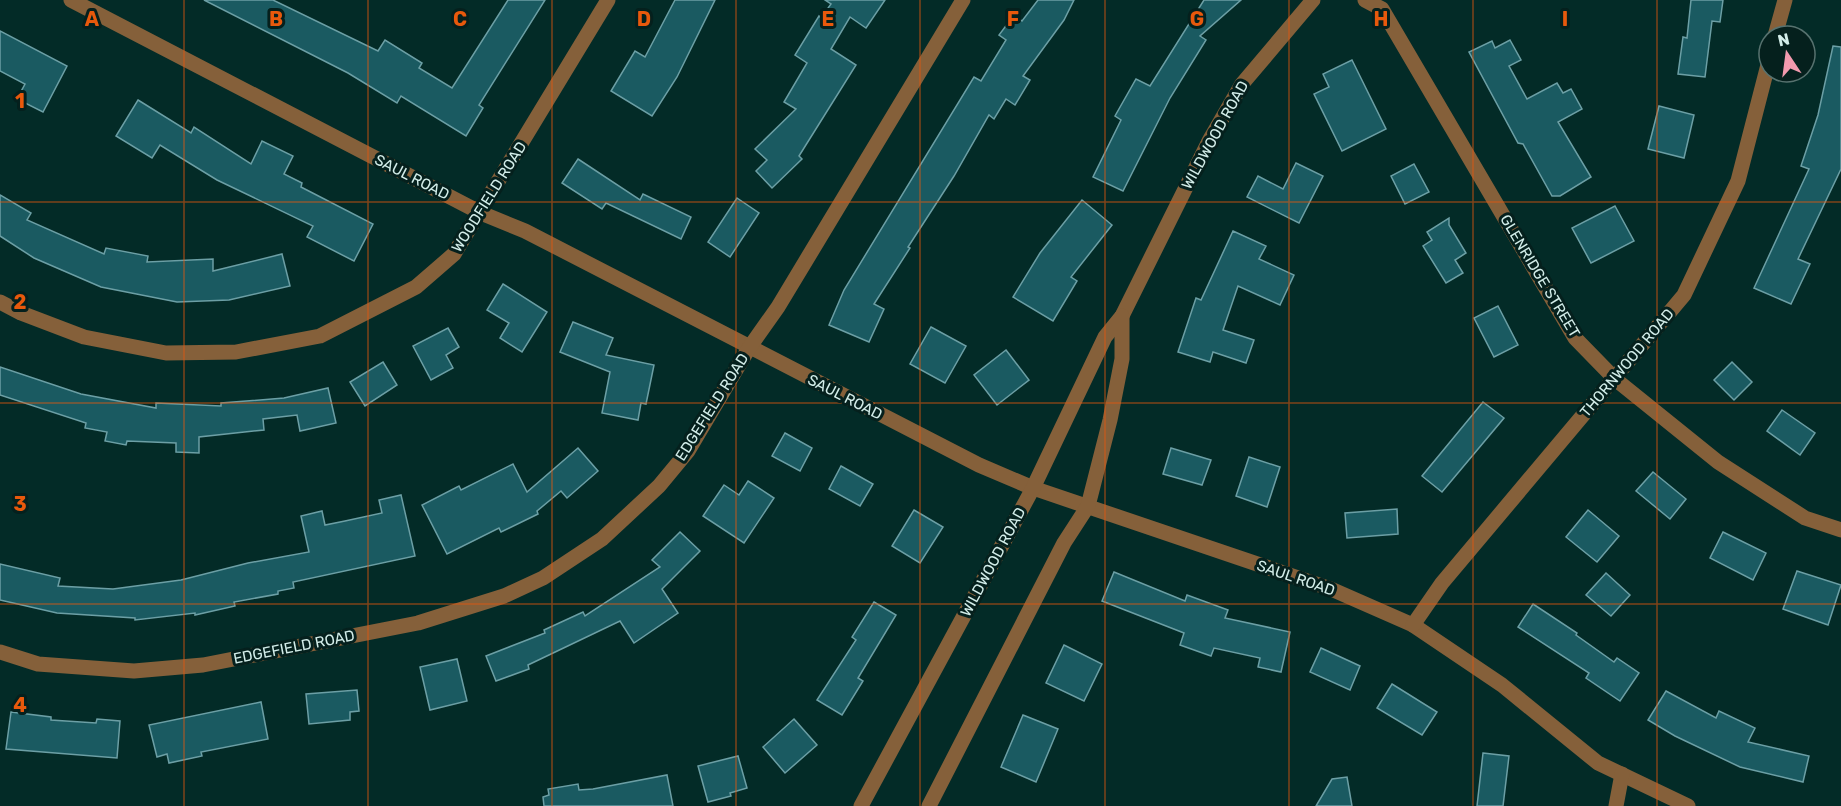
<svg xmlns="http://www.w3.org/2000/svg" width="1841" height="806" viewBox="0 0 1841 806" font-family="Rubik,sans-serif">
<style>
.building{fill:#1a5a61;stroke:#6c9fa5;stroke-width:1.5}
.lines{fill:none;stroke-linecap:round;stroke-linejoin:round}
.minor{stroke:#85603a;stroke-width:15}
.grid{fill:none;stroke:#e8590c;stroke-width:1.5;stroke-opacity:0.55}
.labels{text-anchor:middle;dominant-baseline:central;stroke-width:6;stroke-linejoin:round;paint-order:stroke}
.street-label{font-size:15px;fill:#d3ede9;stroke:#05201d}
.grid-label{font-size:20px;text-anchor:middle;font-weight:bold;fill:#e8590c;stroke:#05201d;stroke-width:6;stroke-linejoin:round;paint-order:stroke}
</style>
<rect width="100%" height="100%" fill="#032b27"/>
<g class="building">
<path d="M 204,0 L 273,0 L 378,51 L 385,40 L 422,63 L 419,68 L 452,88 L 508,0 L 545,0 L 479,105 L 483,108 L 466,136 L 401,96 L 397,103 L 348,73 Z"/>
<path d="M 675,0 L 715,0 L 677,77 L 652,116 L 611,91 L 635,51 L 645,57 Z"/>
<path d="M 825,0 L 885,0 L 866,28 L 850,17 L 831,49 L 856,65 L 799,156 L 802,159 L 772,188 L 756,171 L 767,160 L 755,149 L 796,109 L 784,102 L 807,63 L 795,55 L 819,16 L 821,18 L 831,4 Z"/>
<path d="M 1038,0 L 1074,0 L 1064,20 L 1023,76 L 1030,80 L 1015,105 L 1006,99 L 994,119 L 989,115 L 954,176 L 908,247 L 910,248 L 874,304 L 884,309 L 869,342 L 829,325 L 844,290 L 974,77 L 981,81 L 1006,40 L 999,35 L 1014,15 L 1022,21 Z"/>
<path d="M 1204,0 L 1241,0 L 1200,36 L 1206,40 L 1170,98 L 1123,191 L 1093,177 L 1121,120 L 1115,116 L 1136,79 L 1150,86 Z"/>
<path d="M 1691,0 L 1723,0 L 1720,22 L 1712,21 L 1705,77 L 1678,74 L 1683,37 L 1687,38 Z"/>
<path d="M 0,31 L 67,66 L 43,112 L 17,99 L 25,84 L 0,71 Z"/>
<path d="M 1510,40 L 1521,60 L 1509,66 L 1527,99 L 1557,83 L 1563,93 L 1571,89 L 1582,109 L 1558,122 L 1591,177 L 1560,196 L 1552,196 L 1523,144 L 1518,143 L 1469,52 L 1492,41 L 1495,48 Z"/>
<path d="M 1833,46 L 1841,47 L 1841,169 L 1798,259 L 1810,264 L 1791,304 L 1754,288 L 1809,169 L 1801,166 L 1818,115 Z"/>
<path d="M 1352,60 L 1386,129 L 1342,151 L 1314,94 L 1329,87 L 1323,74 Z"/>
<path d="M 138,100 L 191,133 L 194,127 L 251,164 L 262,141 L 293,156 L 284,174 L 302,183 L 301,187 L 373,224 L 354,261 L 307,237 L 313,226 L 217,180 L 160,145 L 152,158 L 116,136 Z"/>
<path d="M 1659,106 L 1694,115 L 1684,158 L 1648,149 Z"/>
<path d="M 578,159 L 640,200 L 643,194 L 691,217 L 681,239 L 606,203 L 602,209 L 562,183 Z"/>
<path d="M 1296,163 L 1323,176 L 1299,223 L 1247,197 L 1258,176 L 1283,189 Z"/>
<path d="M 1414,164 L 1429,192 L 1405,204 L 1391,176 Z"/>
<path d="M 0,195 L 31,213 L 27,220 L 104,254 L 106,248 L 148,256 L 147,262 L 213,259 L 213,271 L 282,254 L 290,286 L 229,300 L 177,302 L 101,287 L 34,258 L 0,236 Z"/>
<path d="M 737,198 L 759,213 L 730,257 L 708,242 Z"/>
<path d="M 1082,200 L 1112,225 L 1071,277 L 1077,281 L 1053,321 L 1013,297 L 1040,253 Z"/>
<path d="M 1615,206 L 1634,241 L 1591,263 L 1572,228 Z"/>
<path d="M 1449,218 L 1449,225 L 1466,253 L 1455,260 L 1463,273 L 1446,283 L 1423,246 L 1432,240 L 1427,232 Z"/>
<path d="M 1233,231 L 1266,246 L 1259,259 L 1294,275 L 1280,305 L 1238,286 L 1223,330 L 1254,340 L 1246,363 L 1213,352 L 1210,362 L 1178,352 L 1196,298 L 1201,300 Z"/>
<path d="M 503,284 L 547,312 L 522,352 L 500,338 L 509,323 L 487,310 Z"/>
<path d="M 1498,306 L 1518,345 L 1494,357 L 1474,318 Z"/>
<path d="M 573,322 L 613,338 L 606,355 L 654,365 L 646,404 L 641,403 L 638,420 L 602,413 L 610,372 L 560,352 Z"/>
<path d="M 931,327 L 966,346 L 945,383 L 910,364 Z"/>
<path d="M 448,328 L 459,347 L 446,355 L 453,368 L 431,380 L 413,346 Z"/>
<path d="M 1006,350 L 1029,380 L 997,405 L 974,375 Z"/>
<path d="M 383,362 L 397,385 L 365,406 L 350,382 Z"/>
<path d="M 1732,362 L 1752,382 L 1734,400 L 1714,380 Z"/>
<path d="M 0,367 L 81,394 L 156,408 L 156,403 L 221,406 L 221,403 L 284,398 L 328,388 L 336,423 L 300,431 L 297,415 L 263,419 L 264,430 L 199,437 L 199,453 L 176,452 L 176,443 L 127,441 L 126,445 L 105,441 L 107,432 L 85,428 L 86,423 L 0,395 Z"/>
<path d="M 1483,402 L 1504,418 L 1442,492 L 1422,476 Z"/>
<path d="M 1782,410 L 1815,433 L 1800,455 L 1767,431 Z"/>
<path d="M 785,433 L 812,448 L 800,471 L 772,456 Z"/>
<path d="M 578,448 L 598,471 L 567,498 L 561,491 L 537,511 L 538,514 L 501,532 L 499,528 L 447,554 L 422,505 L 459,486 L 461,490 L 513,464 L 527,492 Z"/>
<path d="M 1171,448 L 1211,460 L 1202,485 L 1163,474 Z"/>
<path d="M 1249,457 L 1280,467 L 1267,507 L 1236,496 Z"/>
<path d="M 841,466 L 873,484 L 860,506 L 829,489 Z"/>
<path d="M 1653,472 L 1686,499 L 1670,519 L 1636,491 Z"/>
<path d="M 748,481 L 774,498 L 744,543 L 703,516 L 724,485 L 739,495 Z"/>
<path d="M 401,495 L 415,556 L 293,582 L 294,588 L 278,591 L 278,594 L 234,602 L 235,606 L 195,615 L 195,613 L 135,620 L 135,618 L 57,613 L 0,600 L 0,564 L 60,578 L 58,586 L 113,589 L 181,580 L 248,563 L 309,552 L 301,516 L 322,511 L 325,525 L 345,521 L 382,513 L 379,500 Z"/>
<path d="M 1397,509 L 1398,534 L 1347,538 L 1345,513 Z"/>
<path d="M 914,510 L 943,527 L 920,563 L 892,546 Z"/>
<path d="M 1588,510 L 1619,536 L 1597,562 L 1566,537 Z"/>
<path d="M 680,532 L 700,551 L 662,589 L 678,613 L 634,643 L 620,621 L 528,665 L 529,669 L 496,681 L 486,656 L 545,633 L 544,630 L 583,612 L 585,616 L 660,567 L 652,560 Z"/>
<path d="M 1723,532 L 1766,553 L 1753,580 L 1710,558 Z"/>
<path d="M 1797,571 L 1841,585 L 1828,625 L 1783,609 Z"/>
<path d="M 1114,572 L 1185,601 L 1187,595 L 1228,610 L 1225,618 L 1290,632 L 1281,672 L 1258,667 L 1260,658 L 1214,648 L 1211,656 L 1180,645 L 1184,633 L 1102,601 Z"/>
<path d="M 1606,573 L 1630,595 L 1611,616 L 1586,595 Z"/>
<path d="M 874,602 L 896,615 L 858,678 L 863,681 L 842,715 L 817,700 L 856,640 L 852,637 Z"/>
<path d="M 1533,604 L 1577,633 L 1576,635 L 1614,662 L 1617,658 L 1639,673 L 1620,701 L 1586,678 L 1589,673 L 1518,627 Z"/>
<path d="M 1064,645 L 1102,664 L 1084,701 L 1046,683 Z"/>
<path d="M 1321,648 L 1360,666 L 1350,690 L 1310,672 Z"/>
<path d="M 457,659 L 467,701 L 430,710 L 420,667 Z"/>
<path d="M 1392,684 L 1437,712 L 1422,735 L 1377,708 Z"/>
<path d="M 357,690 L 359,711 L 350,712 L 350,720 L 309,724 L 306,694 Z"/>
<path d="M 1666,691 L 1716,718 L 1719,711 L 1755,728 L 1748,742 L 1809,756 L 1803,782 L 1740,767 L 1675,736 L 1648,720 Z"/>
<path d="M 261,702 L 268,739 L 201,752 L 202,756 L 169,763 L 167,754 L 157,757 L 149,725 Z"/>
<path d="M 11,712 L 51,717 L 51,720 L 96,723 L 97,719 L 120,721 L 117,758 L 6,749 Z"/>
<path d="M 1023,715 L 1058,729 L 1036,782 L 1001,767 Z"/>
<path d="M 794,719 L 817,745 L 785,773 L 763,747 Z"/>
<path d="M 1483,753 L 1509,756 L 1503,806 L 1477,806 Z"/>
<path d="M 738,756 L 747,788 L 730,793 L 731,796 L 708,802 L 698,766 Z"/>
<path d="M 667,775 L 673,806 L 544,806 L 543,797 L 549,795 L 548,789 L 578,784 L 579,790 L 593,789 Z"/>
<path d="M 1347,777 L 1352,806 L 1316,806 L 1332,779 Z"/>
</g>
<g class="lines">
<g class="minor">
<path d="M 71,0 L 481,213 L 525,231 L 979,465 L 1033,488 L 1331,589 L 1413,625 L 1502,685 L 1598,763 L 1688,806"/>
<path d="M 1365,0 L 1382,9 L 1575,338 L 1615,379 L 1718,462 L 1805,518 L 1841,530"/>
<path d="M 1775,36 L 1785,0"/>
<path d="M 0,302 L 21,313 L 84,337 L 166,353 L 236,352 L 320,336 L 416,287 L 454,254 L 608,0"/>
<path d="M 1413,625 L 1442,583 L 1684,295 L 1738,181 L 1769,61"/>
<path d="M 0,652 L 38,664 L 134,671 L 203,665 L 418,623 L 504,596 L 543,578 L 602,539 L 659,486 L 688,451 L 749,348 L 778,307 L 963,0"/>
<path d="M 861,806 L 1033,488 L 1105,337 L 1122,316 L 1209,141 L 1242,84 L 1313,0"/>
<path d="M 929,806 L 1064,543 L 1088,506 L 1110,420 L 1122,359 L 1122,316"/>
<path d="M 1616,806 L 1622,774"/>
</g>
</g>
<path class="grid" d="M 184,0 L 184,806M 368,0 L 368,806M 552,0 L 552,806M 736,0 L 736,806M 920,0 L 920,806M 1105,0 L 1105,806M 1289,0 L 1289,806M 1473,0 L 1473,806M 1657,0 L 1657,806M 0,202 L 1841,202M 0,403 L 1841,403M 0,604 L 1841,604"/>
<g class="labels">
<g class="street-label">
<text transform="translate(1215 135) rotate(-61)">WILDWOOD ROAD</text>
<text transform="translate(412 177) rotate(27)">SAUL ROAD</text>
<text transform="translate(489 197) rotate(-58)">WOODFIELD ROAD</text>
<text transform="translate(1540 276) rotate(59)">GLENRIDGE STREET</text>
<text transform="translate(1627 363) rotate(-50)">THORNWOOD ROAD</text>
<text transform="translate(845 397) rotate(27)">SAUL ROAD</text>
<text transform="translate(712 407) rotate(-58)">EDGEFIELD ROAD</text>
<text transform="translate(993 562) rotate(-62)">WILDWOOD ROAD</text>
<text transform="translate(1296 578) rotate(19)">SAUL ROAD</text>
<text transform="translate(294 647) rotate(-11)">EDGEFIELD ROAD</text>
</g>
</g>
<g class="grid-label">
<text x="92" y="26">A</text>
<text x="276" y="26">B</text>
<text x="460" y="26">C</text>
<text x="644" y="26">D</text>
<text x="828" y="26">E</text>
<text x="1013" y="26">F</text>
<text x="1197" y="26">G</text>
<text x="1381" y="26">H</text>
<text x="1565" y="26">I</text>
<text x="20" y="108">1</text>
<text x="20" y="309">2</text>
<text x="20" y="511">3</text>
<text x="20" y="712">4</text>
</g>
<g transform="translate(1787 54) rotate(347)"><circle r="28" fill="#05201d" stroke="#57726f" stroke-width="1.5"/>
<path d="M0-4.5L10 22L0 15L-10 22Z" fill="#f29aae"/>
<text y="-9" font-size="16" font-weight="bold" text-anchor="middle" fill="#d3ede9">N</text>
</g>
</svg>
